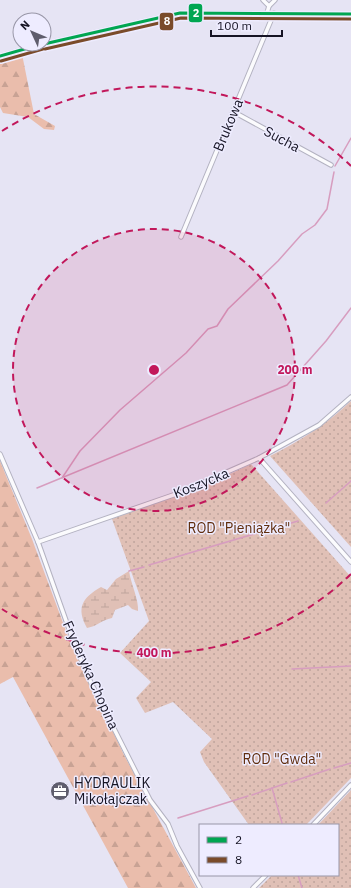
<svg xmlns="http://www.w3.org/2000/svg" width="351" height="888" viewBox="0 0 351 888" font-family="'IBM Plex Sans',sans-serif">
<style>
.forest{fill:url(#forest-firs)}
.wetland{fill:url(#wetland-marsh)}
.garden{fill:url(#garden-dots)}
.lines{fill:none;stroke-linecap:round;stroke-linejoin:round}
.stream{stroke:#d79dbf;stroke-width:1.5}
.minor-casing{stroke:#b3b2c1;stroke-width:5.5}
.minor{stroke:#fbfbfd;stroke-width:3.5}
.bus-1-casing{stroke:#eeecff;stroke-width:6}
.bus-2-casing{stroke:#eeecff;stroke-width:6}
.bus-1{stroke:#00a651;stroke-width:3}
.bus-2{stroke:#7a4b2a;stroke-width:3}
.ring{fill:none;stroke:#c2185b;stroke-width:2;stroke-dasharray:7 5}
.labels{text-anchor:middle;dominant-baseline:central;stroke-width:3;stroke-linejoin:round;paint-order:stroke}
.street-label{font-size:14px;fill:#161424;stroke:#eeecff}
.park-label{font-size:14px;fill:#602d0d;stroke:#eeecff}
.poi-label{font-size:14px;fill:#161424;stroke:#eeecff;text-anchor:start}
.centre{fill:#c2185b;stroke:#eeecff;stroke-width:2}
.ring-label{font-size:12px;text-anchor:middle;font-weight:bold;fill:#c2185b;stroke:#eeecff;stroke-width:3;stroke-linejoin:round;paint-order:stroke}
.line-badge{stroke:#eeecff;stroke-width:1.5}
.badge-label{font-size:11px;text-anchor:middle;font-weight:bold;fill:#fff}
</style>
<defs>
<pattern id="forest-firs" width="22" height="20" patternUnits="userSpaceOnUse"><rect width="22" height="20" fill="#eabdac"/><path d="M5 1l3.5 6h-7zM16 11l3.5 6h-7z" fill="#c8a294"/></pattern>
<pattern id="wetland-marsh" width="20" height="14" patternUnits="userSpaceOnUse"><rect width="20" height="14" fill="#e0c0b6"/><path d="M1 5h8M5 5V1M11 12h8M15 12V8" fill="none" stroke="#bfa49c"/></pattern>
<pattern id="garden-dots" width="8" height="8" patternUnits="userSpaceOnUse"><rect width="8" height="8" fill="#e0c0b6"/><path d="M2 2h.1M6 6h.1" fill="none" stroke="#bfa49c" stroke-width="1.8" stroke-linecap="round"/></pattern>
</defs>
<rect width="100%" height="100%" fill="#e6e4f4"/>
<g class="forest">
<path d="M 22,54 L 34,114 L 55,126 L 54,130 L 44,129 L 28,117 L 3,113 L 0,107 L 0,63 Z"/>
<path d="M 0,461 L 32,539 L 69,639 L 124,755 L 196,888 L 128,888 L 13,677 L 0,684 Z"/>
</g>
<path class="wetland" d="M 129,571 C 131,584 139,600 138,611 L 132,609 L 128,605 L 115,610 L 112,618 C 101,620 98,626 87,628 C 76,608 82,598 101,587 L 107,590 L 116,579 Z"/>
<g class="garden">
<path d="M 351,401 L 351,547 L 270,456 C 300,441 327,424 351,401 Z"/>
<path d="M 251,464 L 351,577 L 351,778 L 306,825 L 249,825 L 204,762 L 200,752 L 212,739 L 173,702 L 145,713 L 136,698 L 151,682 L 120,653 L 149,621 L 112,519 L 217,480 Z"/>
<path d="M 351,790 L 351,888 L 259,888 L 272,875 L 338,875 L 338,825 L 318,825 Z"/>
</g>
<g class="lines">
<g class="stream">
<path d="M 335,166 L 351,138"/>
<path d="M 62,478 L 80,451 L 120,410 L 186,353 L 208,329 L 217,326 L 228,309 L 278,261 L 302,234 L 315,225 L 327,209 L 334,172"/>
<path d="M 37,488 L 287,385 L 326,341 L 351,308"/>
<path d="M 326,503 L 351,481"/>
<path d="M 149,565 L 298,521"/>
<path d="M 129,571 L 144,567"/>
<path d="M 292,669 L 351,666"/>
<path d="M 334,768 L 351,763"/>
<path d="M 291,782 L 330,769"/>
<path d="M 272,788 L 282,823"/>
<path d="M 252,795 L 287,783"/>
<path d="M 178,818 L 248,796"/>
<path d="M 298,875 L 302,888"/>
</g>
<defs>
<g id="minor">
<path d="M 263,0 L 269,6"/>
<path d="M 267,13 L 269,6 L 275,0"/>
<path d="M 44,44 L 180,13 L 351,14"/>
<path d="M 0,56 L 42,44"/>
<path d="M 234,112 L 331,165"/>
<path d="M 181,237 L 274,13"/>
<path d="M 0,454 L 38,542 L 74,643 L 91,683 L 150,800 L 168,824 L 177,846 L 200,888"/>
<path d="M 259,458 L 351,562"/>
<path d="M 38,542 L 179,493 L 259,458 L 319,425 L 351,397"/>
<path d="M 313,825 L 351,785"/>
<path d="M 253,888 L 266,875"/>
</g>
</defs>
<use href="#minor" class="minor-casing"/>
<use href="#minor" class="minor"/>
<defs>
<g id="bus-1">
<path d="M 44,44 L 180,13 L 351,14"/>
<path d="M 0,56 L 42,44"/>
</g>
<g id="bus-2">
<path d="M 45,49 L 181,18 L 351,19"/>
<path d="M 1,61 L 43,49"/>
</g>
</defs>
<use href="#bus-1" class="bus-1-casing"/>
<use href="#bus-2" class="bus-2-casing"/>
<use href="#bus-1" class="bus-1"/>
<use href="#bus-2" class="bus-2"/>
</g>
<circle cx="154" cy="370" r="141" fill="#c2185b" fill-opacity=".12"/>
<g class="ring">
<circle cx="154" cy="370" r="141"/>
<path d="M351 574A283 283 0 0 1 2 609M2 131A283 283 0 0 1 351 166"/>
</g>
<defs>
<symbol id="office-disc" viewBox="-11 -11 22 22"><circle r="9.5" fill="#5f5d6d" stroke="#eeecff"/><path d="M-6-3h4V-5.5h4V-3h4V5H-6ZM-1-4.5V-3h2v-1.5ZM-6 0V1H6V0Z" fill="#fff"/></symbol>
</defs>
<g fill-rule="evenodd">
<use href="#office-disc" x="49" y="780" width="22" height="22"/>
</g>
<g class="labels">
<g class="street-label">
<text transform="translate(228 125) rotate(-67)">Brukowa</text>
<text transform="translate(282 139) rotate(28)">Sucha</text>
<text transform="translate(201 483) rotate(-22)">Koszycka</text>
<text transform="translate(91 675) rotate(66)">Fryderyka Chopina</text>
</g>
<g class="park-label">
<text x="239" y="528">ROD "Pieniążka"</text>
<text x="282" y="759">ROD "Gwda"</text>
</g>
<g class="poi-label">
<text x="74" y="783">HYDRAULIK<tspan x="74" dy="16">Mikołajczak</tspan></text>
</g>
</g>
<circle cx="154" cy="370" r="6" class="centre"/>
<g class="ring-label">
<text x="295" y="374">200 m</text>
<text x="154" y="657">400 m</text>
</g>
<g class="line-badge">
<rect x="188" y="3" width="15" height="20" rx="4" fill="#00a651"/>
<rect x="159" y="12" width="15" height="19" rx="4" fill="#7a4b2a"/>
</g>
<g class="badge-label">
<text x="196" y="17">2</text>
<text x="167" y="25">8</text>
</g>
<rect x="199" y="824" width="140" height="52" fill="#eeecff" stroke="#9896a7"/>
<rect x="207" y="837" width="20" height="6" fill="#00a651" stroke="#9896a7"/>
<text x="235" y="844" font-size="12" fill="#161424">2</text>
<rect x="207" y="857" width="20" height="6" fill="#7a4b2a" stroke="#9896a7"/>
<text x="235" y="864" font-size="12" fill="#161424">8</text>
<g transform="translate(32 32) rotate(314)"><circle r="19" fill="#eeecff" stroke="#9896a7"/>
<path d="M0-3L7 15L0 10L-7 15Z" fill="#5f5d6d"/>
<text y="-6" font-size="11" font-weight="bold" text-anchor="middle" fill="#161424">N</text>
</g>
<path d="M211 30v6h71v-6" fill="none" stroke="#161424" stroke-width="2"/>
<text x="217" y="30" font-size="12" fill="#161424" stroke="#eeecff" stroke-width="3" paint-order="stroke">100 m</text>
</svg>
